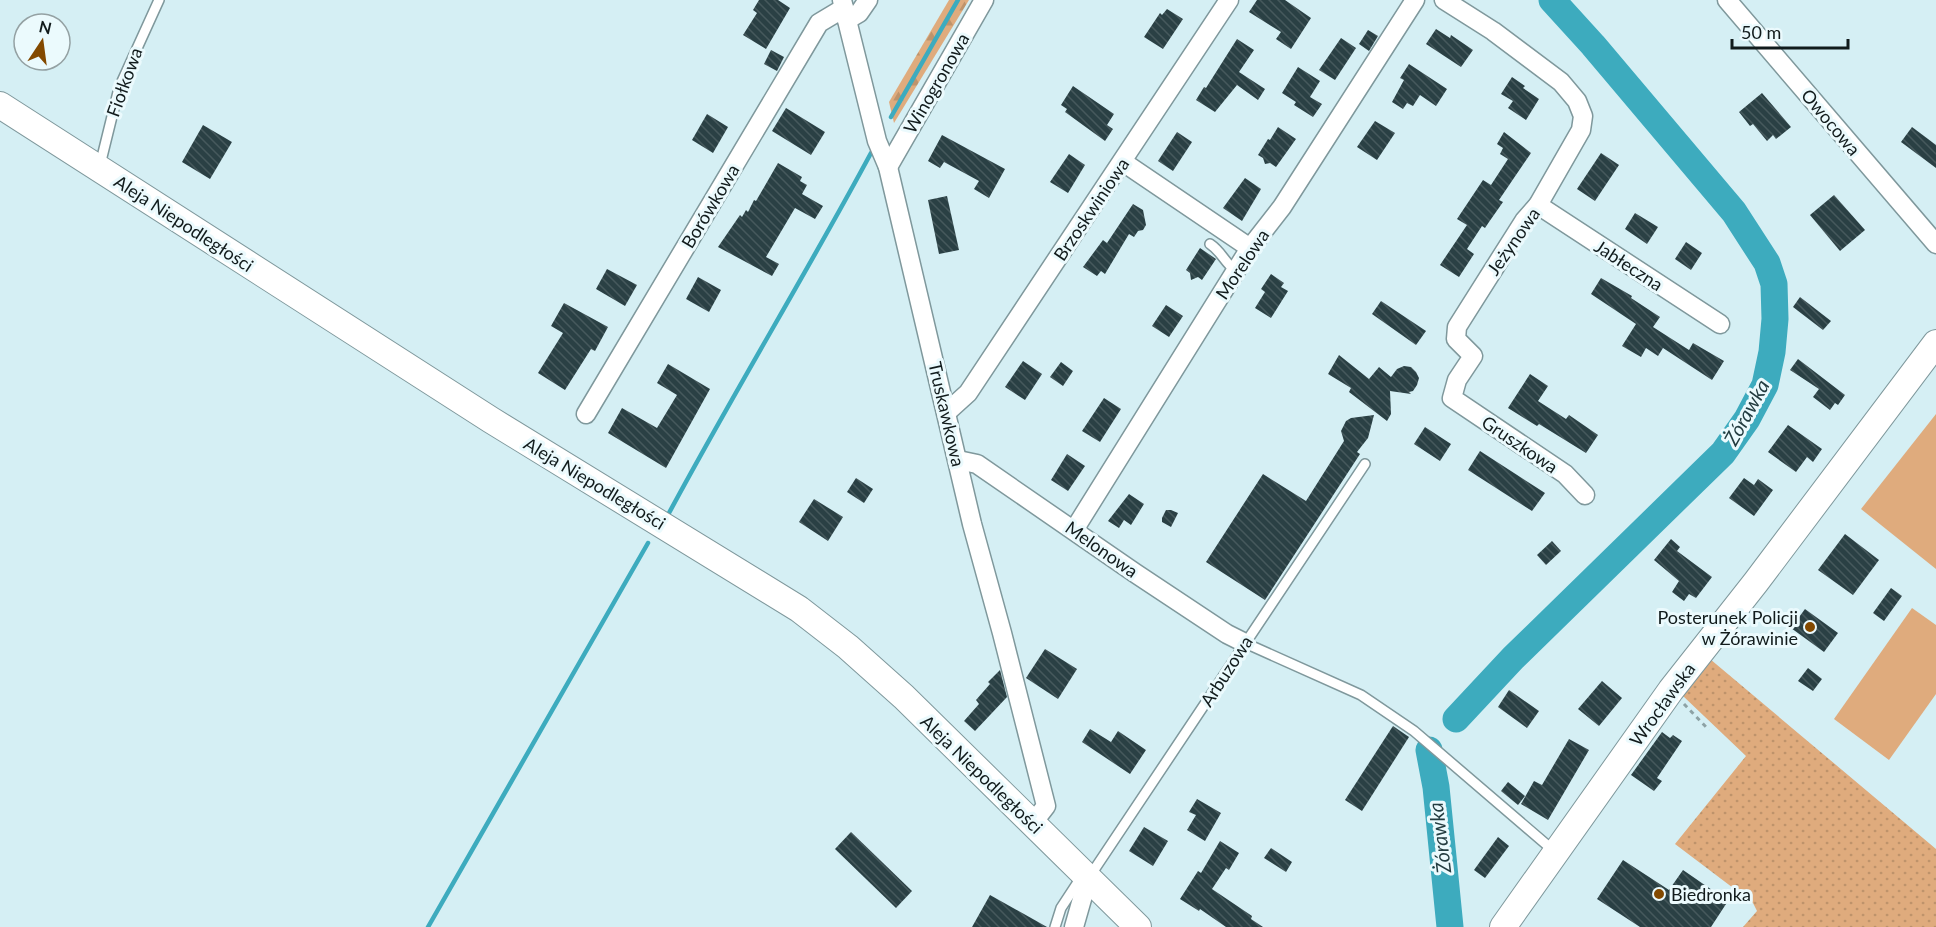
<svg xmlns="http://www.w3.org/2000/svg" width="1936" height="927" viewBox="0 0 1936 927" font-family="Lato,sans-serif">
<style>
.grass{fill:#dfab7d}
.forest{fill:url(#forest-firs)}
.park{fill:url(#park-dots)}
.lines{fill:none;stroke-linecap:round;stroke-linejoin:round}
.stream{stroke:#3dabbe;stroke-width:4.5}
.river{stroke:#3dabbe;stroke-width:27}
.building{fill:url(#building-back-hatch)}
.lane-casing{stroke:#7f989c;stroke-width:12}
.street-casing{stroke:#7f989c;stroke-width:21}
.secondary-casing{stroke:#7f989c;stroke-width:28}
.path{stroke:#8da2a5;stroke-width:3;stroke-dasharray:4.5 4.5;stroke-linecap:butt}
.lane{stroke:#fff;stroke-width:9}
.street{stroke:#fff;stroke-width:18}
.secondary{stroke:#fff;stroke-width:26}
.poi-dot{fill:#834900;stroke:#ebfafd;stroke-width:2}
.labels{text-anchor:middle;dominant-baseline:central;stroke-width:6;stroke-linejoin:round;paint-order:stroke}
.street-label{font-size:18px;fill:#111b1c;stroke:#ebfafd}
.poi-label{font-size:18px;fill:#111b1c;stroke:#ebfafd;text-anchor:end}
.water-label{font-size:20px;font-style:italic;fill:#243d41;stroke:#ebfafd}
</style>
<defs>
<pattern id="forest-firs" width="22" height="20" patternUnits="userSpaceOnUse" patternTransform="scale(1.5)"><rect width="22" height="20" fill="#dfab7d"/><path d="M5 1l3.5 6h-7zM16 11l3.5 6h-7z" fill="#be936b"/></pattern>
<pattern id="park-dots" width="8" height="8" patternUnits="userSpaceOnUse" patternTransform="scale(1.5)"><rect width="8" height="8" fill="#dfab7d"/><path d="M2 2h.1M6 6h.1" fill="none" stroke="#be936b" stroke-width="1.8" stroke-linecap="round"/></pattern>
<pattern id="building-back-hatch" width="6" height="6" patternUnits="userSpaceOnUse" patternTransform="scale(1.5)"><rect width="6" height="6" fill="#2a4044"/><path d="M-1 5l2 2M0 0l6 6M5-1l2 2" fill="none" stroke="#46595c"/></pattern>
</defs>
<rect width="100%" height="100%" fill="#d5eff4"/>
<g class="grass">
<path d="M 1936,414 L 1936,569 L 1861,509 Z"/>
<path d="M 1912,608 L 1936,625 L 1936,694 L 1889,760 L 1834,719 Z"/>
</g>
<path class="forest" d="M 949,0 L 969,0 L 894,123 L 889,102 Z"/>
<path class="park" d="M 1710,659 L 1936,849 L 1936,927 L 1743,927 L 1757,911 L 1753,903 L 1675,844 L 1746,756 L 1683,696 Z"/>
<g class="lines">
<g class="stream">
<path d="M 891,117 L 958,0"/>
<path d="M 669,513 C 734,392 806,274 871,153"/>
<path d="M 428,927 L 648,543"/>
</g>
<g class="river">
<path d="M 1456,719 L 1513,658 L 1723,453 L 1747,419 L 1765,385 L 1772,352 L 1775,319 L 1774,284 L 1767,263 L 1734,212 L 1593,45 L 1552,0"/>
<path d="M 1429,750 L 1436,787 L 1450,927"/>
</g>
</g>
<g class="building">
<path d="M 759,0 L 778,0 L 790,8 L 766,49 L 743,35 L 757,13 L 753,10 Z"/>
<path d="M 1257,0 L 1285,0 L 1311,18 L 1291,49 L 1276,39 L 1281,32 L 1249,12 Z"/>
<path d="M 1167,9 L 1183,19 L 1163,49 L 1144,37 L 1160,13 L 1162,15 Z"/>
<path d="M 1436,29 L 1450,38 L 1451,35 L 1473,50 L 1461,67 L 1426,44 Z"/>
<path d="M 1368,30 L 1378,36 L 1369,51 L 1359,44 Z"/>
<path d="M 1341,38 L 1356,48 L 1335,80 L 1319,70 Z"/>
<path d="M 1237,39 L 1254,50 L 1239,72 L 1265,89 L 1258,100 L 1237,85 L 1215,112 L 1196,100 L 1204,87 L 1206,88 Z"/>
<path d="M 771,50 L 784,57 L 777,71 L 764,64 Z"/>
<path d="M 1409,64 L 1447,89 L 1436,106 L 1420,95 L 1413,106 L 1407,103 L 1403,109 L 1392,102 L 1404,80 L 1400,78 Z"/>
<path d="M 1298,67 L 1320,81 L 1310,97 L 1322,104 L 1313,117 L 1294,105 L 1296,102 L 1282,93 Z"/>
<path d="M 1512,77 L 1525,86 L 1523,88 L 1539,99 L 1526,120 L 1508,108 L 1513,101 L 1501,94 Z"/>
<path d="M 1073,86 L 1114,114 L 1107,125 L 1113,129 L 1105,141 L 1065,112 L 1067,109 L 1061,105 Z"/>
<path d="M 1762,93 L 1791,127 L 1776,139 L 1773,135 L 1767,141 L 1753,124 L 1750,126 L 1739,112 Z"/>
<path d="M 786,108 L 825,132 L 811,155 L 772,131 Z"/>
<path d="M 707,114 L 728,127 L 713,153 L 692,140 Z"/>
<path d="M 1375,121 L 1395,133 L 1377,160 L 1357,147 Z"/>
<path d="M 203,125 L 232,142 L 210,179 L 182,162 Z"/>
<path d="M 1278,127 L 1296,139 L 1276,167 L 1270,163 L 1265,164 L 1263,158 L 1258,155 L 1268,139 L 1270,140 Z"/>
<path d="M 1912,127 L 1936,145 L 1936,168 L 1901,142 Z"/>
<path d="M 1177,132 L 1192,142 L 1173,171 L 1158,161 Z"/>
<path d="M 1504,132 L 1531,153 L 1499,200 L 1503,202 L 1489,222 L 1485,228 L 1482,226 L 1467,249 L 1474,254 L 1459,277 L 1440,265 L 1467,225 L 1457,219 L 1483,180 L 1491,185 L 1508,159 L 1500,154 L 1503,148 L 1497,144 Z"/>
<path d="M 942,135 L 1005,169 L 989,198 L 974,189 L 979,181 L 944,162 L 940,168 L 928,161 Z"/>
<path d="M 1601,153 L 1619,165 L 1595,201 L 1577,189 Z"/>
<path d="M 1069,154 L 1085,165 L 1068,193 L 1050,182 Z"/>
<path d="M 778,163 L 802,177 L 800,181 L 807,185 L 802,194 L 823,206 L 815,219 L 795,208 L 766,257 L 779,264 L 772,276 L 718,247 L 740,215 L 742,217 L 746,210 L 748,212 L 754,200 L 756,201 Z"/>
<path d="M 1245,178 L 1261,189 L 1242,221 L 1223,208 Z"/>
<path d="M 1834,195 L 1865,230 L 1840,251 L 1810,215 Z"/>
<path d="M 947,196 L 959,250 L 939,254 L 928,200 Z"/>
<path d="M 1133,204 L 1143,210 L 1146,225 L 1143,230 L 1138,231 L 1134,237 L 1129,234 L 1105,274 L 1101,271 L 1097,276 L 1083,267 L 1103,240 L 1107,243 Z"/>
<path d="M 1635,213 L 1658,227 L 1647,244 L 1625,229 Z"/>
<path d="M 1686,242 L 1702,253 L 1691,270 L 1675,259 Z"/>
<path d="M 1200,248 L 1216,259 L 1202,280 L 1198,277 L 1191,280 L 1190,273 L 1186,270 Z"/>
<path d="M 607,269 L 637,285 L 625,306 L 596,289 Z"/>
<path d="M 1271,274 L 1284,283 L 1281,287 L 1288,291 L 1271,318 L 1255,308 L 1265,292 L 1261,289 Z"/>
<path d="M 698,277 L 721,290 L 709,312 L 686,299 Z"/>
<path d="M 1601,278 L 1632,296 L 1631,298 L 1660,317 L 1653,327 L 1689,350 L 1693,343 L 1724,361 L 1712,380 L 1663,348 L 1658,356 L 1646,348 L 1641,357 L 1622,346 L 1636,324 L 1591,294 Z"/>
<path d="M 1800,297 L 1831,321 L 1823,330 L 1793,307 Z"/>
<path d="M 1381,301 L 1426,331 L 1416,345 L 1372,314 Z"/>
<path d="M 564,303 L 608,327 L 595,351 L 591,349 L 565,390 L 538,373 L 563,333 L 551,326 Z"/>
<path d="M 1166,305 L 1183,316 L 1169,337 L 1152,326 Z"/>
<path d="M 1339,355 L 1369,379 L 1379,367 L 1391,377 L 1397,369 L 1404,366 L 1411,367 L 1416,372 L 1419,378 L 1417,385 L 1413,391 L 1409,392 L 1411,394 L 1390,391 L 1391,414 L 1387,421 L 1349,392 L 1351,388 L 1328,374 Z"/>
<path d="M 1798,359 L 1845,395 L 1838,405 L 1835,403 L 1830,410 L 1813,397 L 1819,389 L 1790,370 Z"/>
<path d="M 1023,361 L 1042,374 L 1025,400 L 1005,387 Z"/>
<path d="M 1061,362 L 1073,371 L 1063,386 L 1050,377 Z"/>
<path d="M 668,364 L 710,389 L 666,468 L 608,433 L 622,408 L 657,428 L 677,395 L 657,383 Z"/>
<path d="M 1530,374 L 1548,386 L 1538,401 L 1566,419 L 1569,415 L 1598,435 L 1586,453 L 1539,424 L 1537,426 L 1508,408 Z"/>
<path d="M 1104,398 L 1121,409 L 1100,442 L 1082,431 Z"/>
<path d="M 1374,415 L 1368,438 L 1357,452 L 1360,454 L 1265,600 L 1206,562 L 1263,474 L 1306,501 L 1344,441 L 1341,431 L 1346,421 L 1351,418 Z"/>
<path d="M 1788,425 L 1822,449 L 1813,462 L 1807,457 L 1796,472 L 1768,452 Z"/>
<path d="M 1425,427 L 1451,444 L 1440,461 L 1414,444 Z"/>
<path d="M 1480,451 L 1545,493 L 1532,511 L 1468,470 Z"/>
<path d="M 1067,454 L 1085,466 L 1068,491 L 1051,480 Z"/>
<path d="M 856,478 L 873,489 L 864,503 L 847,492 Z"/>
<path d="M 1744,478 L 1754,485 L 1758,479 L 1773,490 L 1754,516 L 1729,498 Z"/>
<path d="M 1129,494 L 1144,504 L 1131,525 L 1124,520 L 1119,528 L 1108,521 Z"/>
<path d="M 814,499 L 843,517 L 828,541 L 799,522 Z"/>
<path d="M 1166,510 L 1171,510 L 1178,513 L 1171,527 L 1162,522 L 1162,518 Z"/>
<path d="M 1845,534 L 1879,560 L 1853,595 L 1818,570 Z"/>
<path d="M 1671,539 L 1680,547 L 1677,551 L 1712,577 L 1696,598 L 1689,594 L 1684,601 L 1672,592 L 1679,581 L 1654,560 Z"/>
<path d="M 1552,541 L 1561,551 L 1546,565 L 1537,555 Z"/>
<path d="M 1891,588 L 1902,596 L 1884,621 L 1873,613 Z"/>
<path d="M 1805,609 L 1838,633 L 1824,652 L 1791,628 Z"/>
<path d="M 1045,649 L 1077,669 L 1058,699 L 1026,678 Z"/>
<path d="M 1808,668 L 1822,679 L 1813,691 L 1798,681 Z"/>
<path d="M 1000,670 L 1007,697 L 975,731 L 964,721 L 979,704 L 976,700 L 990,684 L 988,682 Z"/>
<path d="M 1602,681 L 1622,698 L 1599,726 L 1578,709 Z"/>
<path d="M 1509,690 L 1539,711 L 1527,728 L 1498,707 Z"/>
<path d="M 1393,726 L 1409,737 L 1362,811 L 1345,800 Z"/>
<path d="M 1090,729 L 1111,742 L 1118,731 L 1146,750 L 1130,774 L 1082,742 Z"/>
<path d="M 1662,732 L 1670,738 L 1673,735 L 1682,741 L 1657,778 L 1662,781 L 1654,791 L 1631,775 Z"/>
<path d="M 1569,739 L 1589,750 L 1548,820 L 1521,804 L 1534,781 L 1542,785 Z"/>
<path d="M 1508,782 L 1525,796 L 1518,805 L 1501,791 Z"/>
<path d="M 1197,799 L 1221,813 L 1205,841 L 1187,830 L 1196,815 L 1189,812 Z"/>
<path d="M 1144,827 L 1168,841 L 1153,866 L 1129,851 Z"/>
<path d="M 851,832 L 912,891 L 896,908 L 835,849 Z"/>
<path d="M 1498,837 L 1509,846 L 1485,878 L 1474,870 Z"/>
<path d="M 1220,841 L 1239,853 L 1229,870 L 1226,868 L 1212,889 L 1252,916 L 1251,919 L 1263,927 L 1226,927 L 1200,909 L 1199,911 L 1180,899 L 1198,871 L 1201,873 Z"/>
<path d="M 1271,848 L 1292,862 L 1286,872 L 1264,858 Z"/>
<path d="M 1623,860 L 1669,890 L 1683,870 L 1728,901 L 1711,927 L 1640,927 L 1597,899 Z"/>
<path d="M 990,895 L 1047,927 L 972,927 Z"/>
</g>
<g class="lines">
<defs>
<g id="lane">
<path d="M 98,165 L 102,157 L 119,88 L 159,0"/>
<path d="M 1210,244 C 1222,252 1224,262 1236,271"/>
<path d="M 1245,643 L 1361,695 L 1414,731 L 1554,851"/>
<path d="M 1090,876 L 1365,464"/>
<path d="M 1055,927 L 1061,908 L 1082,876"/>
</g>
<g id="street">
<path d="M 842,0 L 877,141 L 888,167 L 972,524 L 1002,633 L 1046,806 L 1032,824"/>
<path d="M 1444,0 L 1493,31 L 1561,82 L 1577,101 L 1583,116 L 1581,130 L 1538,205 L 1524,221 L 1457,327 L 1456,339 L 1473,356 L 1457,380 L 1452,398 L 1565,474 L 1585,495"/>
<path d="M 1727,0 L 1936,244"/>
<path d="M 847,20 L 859,13 L 868,0"/>
<path d="M 1123,162 L 1250,248"/>
<path d="M 888,167 L 984,0"/>
<path d="M 1538,205 L 1720,324"/>
<path d="M 947,412 L 968,393 L 1229,0"/>
<path d="M 586,414 L 819,23 L 844,8"/>
<path d="M 958,460 L 977,464 L 1135,573 L 1227,634 L 1245,643"/>
<path d="M 1074,530 L 1250,248 L 1282,207 L 1415,0"/>
<path d="M 1074,927 L 1088,878"/>
</g>
<g id="secondary">
<path d="M 0,105 L 491,420 L 799,609 L 848,647 L 904,697 L 1138,927"/>
<path d="M 1503,927 L 1671,690 L 1756,582 L 1936,343"/>
</g>
</defs>
<use href="#lane" class="lane-casing"/>
<use href="#street" class="street-casing"/>
<use href="#secondary" class="secondary-casing"/>
<path class="path" d="M 1684,704 L 1709,730"/>
<use href="#lane" class="lane"/>
<use href="#street" class="street"/>
<use href="#secondary" class="secondary"/>
</g>
<g class="poi-dot">
<circle cx="1810" cy="627" r="6"/>
<circle cx="1659" cy="894" r="6"/>
</g>
<g class="labels">
<g class="street-label">
<text transform="translate(124 82) rotate(-70)">Fiołkowa</text>
<text transform="translate(936 83) rotate(-60)">Winogronowa</text>
<text transform="translate(1831 122) rotate(50)">Owocowa</text>
<text transform="translate(710 206) rotate(-59)">Borówkowa</text>
<text transform="translate(1091 209) rotate(-56)">Brzoskwiniowa</text>
<text transform="translate(184 223) rotate(33)">Aleja Niepodległości</text>
<text transform="translate(1513 241) rotate(-55)">Jeżynowa</text>
<text transform="translate(1242 264) rotate(-56)">Morelowa</text>
<text transform="translate(1629 265) rotate(33)">Jabłeczna</text>
<text transform="translate(947 414) rotate(77)">Truskawkowa</text>
<text transform="translate(1520 444) rotate(34)">Gruszkowa</text>
<text transform="translate(595 483) rotate(31)">Aleja Niepodległości</text>
<text transform="translate(1102 549) rotate(35)">Melonowa</text>
<text transform="translate(1226 671) rotate(-57)">Arbuzowa</text>
<text transform="translate(1662 704) rotate(-54)">Wrocławska</text>
<text transform="translate(982 774) rotate(44)">Aleja Niepodległości</text>
</g>
<g class="poi-label">
<text x="1798" y="617">Posterunek Policji<tspan x="1798" dy="21">w Żórawinie</tspan></text>
<text x="1671" y="894" text-anchor="start">Biedronka</text>
</g>
<g class="water-label">
<text transform="translate(1746 412) rotate(-61)">Żórawka</text>
<text transform="translate(1439 838) rotate(-97)">Żórawka</text>
</g>
</g>
<g transform="translate(42 42) rotate(13)"><circle r="28" fill="#ebfafd" stroke="#94a1a3" stroke-width="1.5"/>
<path d="M0-4.5L10 22L0 15L-10 22Z" fill="#834900"/>
<text y="-9" font-size="16" font-weight="bold" text-anchor="middle" fill="#111b1c">N</text>
</g>
<path d="M1732 39v9h116v-9" fill="none" stroke="#111b1c" stroke-width="3"/>
<text x="1741" y="39" font-size="18" fill="#111b1c" stroke="#ebfafd" stroke-width="4.5" paint-order="stroke">50 m</text>
</svg>
